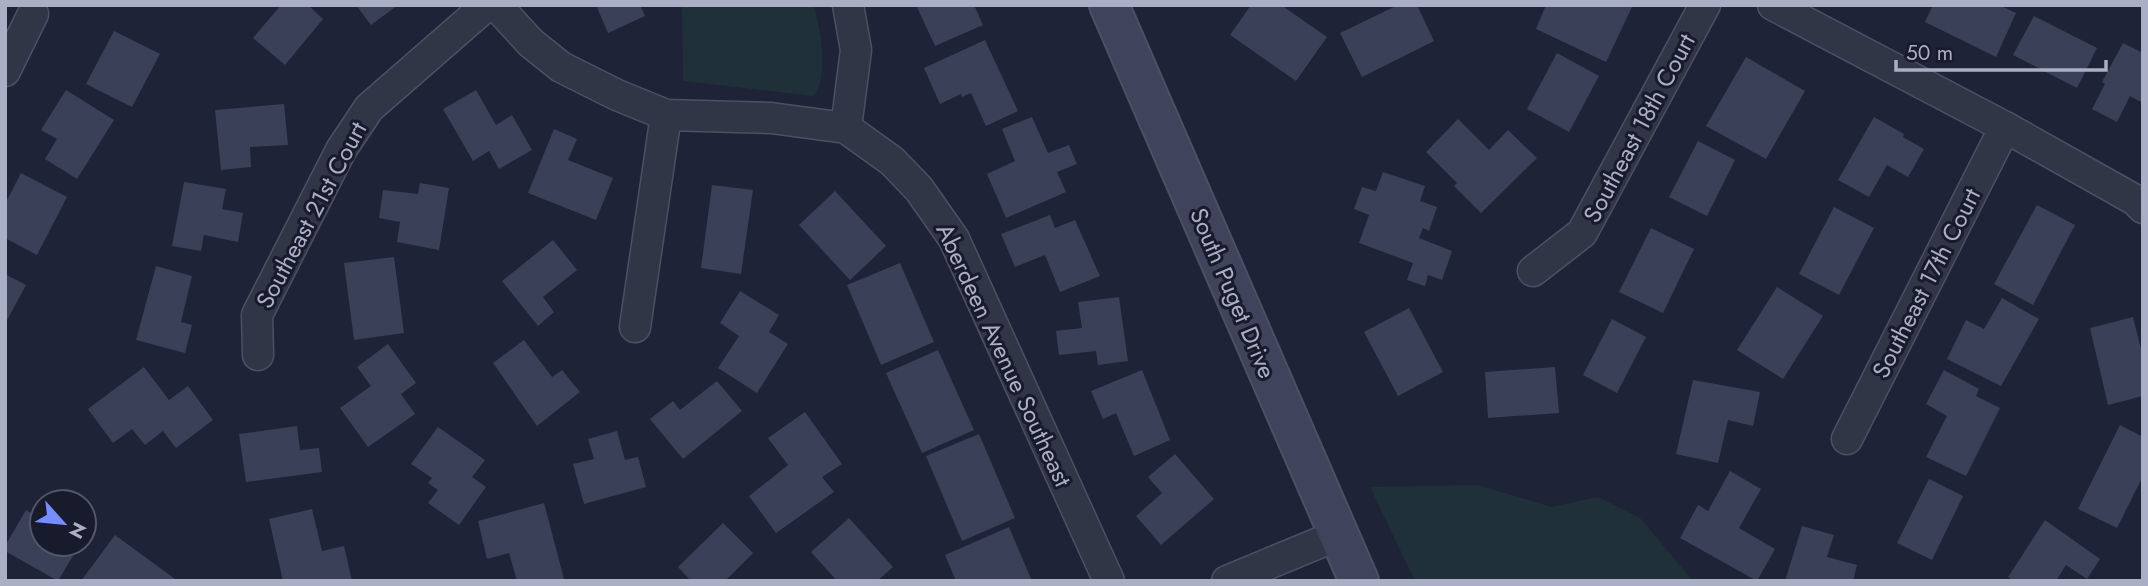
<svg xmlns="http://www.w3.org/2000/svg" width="2148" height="586" viewBox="0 0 2148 586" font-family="Jost,sans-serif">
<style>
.green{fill:#203038}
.building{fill:#394058}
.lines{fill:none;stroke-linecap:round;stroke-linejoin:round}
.street-casing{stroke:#4c5063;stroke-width:33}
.secondary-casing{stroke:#4c5063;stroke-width:42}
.street{stroke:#313647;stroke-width:30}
.secondary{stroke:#3f435b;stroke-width:38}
.labels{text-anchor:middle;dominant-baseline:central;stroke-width:6;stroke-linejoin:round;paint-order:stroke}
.street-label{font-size:24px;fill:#abafc5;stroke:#171b2c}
</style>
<rect width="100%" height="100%" fill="#1e2337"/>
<g class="green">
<path d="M 682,5 L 813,5 C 821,26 829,80 813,96 L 683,81 Z"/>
<path d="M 1478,485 L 1551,507 L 1598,497 L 1640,518 L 1693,581 L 1415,581 L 1370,487 Z"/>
</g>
<g class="building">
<path d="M 281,5 L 308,5 L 323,19 L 285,65 L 253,38 Z"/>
<path d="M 356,5 L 398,5 L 371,25 Z"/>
<path d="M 596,5 L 640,5 L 645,16 L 608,33 Z"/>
<path d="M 916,5 L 974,5 L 983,25 L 935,46 Z"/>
<path d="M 1251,5 L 1281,5 L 1327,37 L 1296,81 L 1230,35 Z"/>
<path d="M 1398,5 L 1417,5 L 1434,41 L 1362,77 L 1340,33 Z"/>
<path d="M 1546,5 L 1629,5 L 1632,7 L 1606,62 L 1536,29 Z"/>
<path d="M 1933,5 L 1999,5 L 2016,13 L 1996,57 L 1925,22 Z"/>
<path d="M 2034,16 L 2097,48 L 2077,88 L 2013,55 Z"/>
<path d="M 114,31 L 160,54 L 132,107 L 86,84 Z"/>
<path d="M 985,40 L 1018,111 L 986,126 L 971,93 L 962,97 L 961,94 L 940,104 L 924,68 Z"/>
<path d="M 2123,43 L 2143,53 L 2143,103 L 2130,96 L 2117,122 L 2092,109 L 2105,84 L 2102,82 Z"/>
<path d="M 1557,53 L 1599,76 L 1569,132 L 1527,109 Z"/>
<path d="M 1746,57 L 1805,91 L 1766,159 L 1706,126 Z"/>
<path d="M 66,90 L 114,120 L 77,179 L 45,159 L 57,139 L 41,130 Z"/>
<path d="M 476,90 L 496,125 L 512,115 L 532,150 L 499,169 L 489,151 L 473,161 L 443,109 Z"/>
<path d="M 284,104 L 288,145 L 250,147 L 251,167 L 221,170 L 215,110 Z"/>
<path d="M 1032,117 L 1048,153 L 1069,145 L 1077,164 L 1057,172 L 1066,192 L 1006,218 L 987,174 L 1015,161 L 1002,129 Z"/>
<path d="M 1874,117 L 1904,134 L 1903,137 L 1924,149 L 1908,177 L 1887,165 L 1869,197 L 1838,180 Z"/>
<path d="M 1458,119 L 1489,150 L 1508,130 L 1537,158 L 1481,213 L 1454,186 L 1457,183 L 1426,152 Z"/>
<path d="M 554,129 L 577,139 L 568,160 L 613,178 L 596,220 L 528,193 Z"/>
<path d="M 1698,141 L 1735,160 L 1707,216 L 1669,197 Z"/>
<path d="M 1383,172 L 1425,186 L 1420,201 L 1437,207 L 1429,231 L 1423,228 L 1419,238 L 1452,251 L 1442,280 L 1428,275 L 1425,286 L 1407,280 L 1413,263 L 1359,243 L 1369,215 L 1354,209 L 1362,187 L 1376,191 Z"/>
<path d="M 21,173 L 67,197 L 37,255 L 5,238 L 5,204 Z"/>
<path d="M 184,182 L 226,189 L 222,209 L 243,213 L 238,242 L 204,235 L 201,251 L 172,246 Z"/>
<path d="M 420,183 L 449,188 L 439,250 L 397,242 L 400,222 L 379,218 L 383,190 L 418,194 Z"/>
<path d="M 712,185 L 753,190 L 741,274 L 701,268 Z"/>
<path d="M 835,191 L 886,246 L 850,280 L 799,225 Z"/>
<path d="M 2037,205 L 2075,225 L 2033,305 L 1994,284 Z"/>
<path d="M 1834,207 L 1874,228 L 1839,295 L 1799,274 Z"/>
<path d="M 1050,215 L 1055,228 L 1075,220 L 1100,276 L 1060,292 L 1045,255 L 1015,267 L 1001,234 Z"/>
<path d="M 1651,228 L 1694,249 L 1663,313 L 1619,292 Z"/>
<path d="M 553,240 L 577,270 L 543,297 L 554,312 L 538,326 L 502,281 Z"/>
<path d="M 394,257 L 404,333 L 354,340 L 344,263 Z"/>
<path d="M 900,263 L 934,342 L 881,365 L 847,285 Z"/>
<path d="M 156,266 L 192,276 L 181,322 L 192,325 L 185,353 L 136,340 Z"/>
<path d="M 5,274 L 26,285 L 5,324 Z"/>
<path d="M 1777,287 L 1823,316 L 1783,379 L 1737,350 Z"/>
<path d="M 740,291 L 779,315 L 769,332 L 788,344 L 757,393 L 718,368 L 739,336 L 720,323 Z"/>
<path d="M 1119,297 L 1128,361 L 1098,365 L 1096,351 L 1059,355 L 1056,331 L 1082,328 L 1078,302 Z"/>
<path d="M 2002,298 L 2039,319 L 2001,386 L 1947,359 L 1966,320 L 1984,329 Z"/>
<path d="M 1409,308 L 1443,372 L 1398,396 L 1364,332 Z"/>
<path d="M 2133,317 L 2143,357 L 2143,396 L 2108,405 L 2090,328 Z"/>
<path d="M 1612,319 L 1646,337 L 1617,393 L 1583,375 Z"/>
<path d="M 524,340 L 552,377 L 562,370 L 580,392 L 537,426 L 493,363 Z"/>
<path d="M 388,344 L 416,383 L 401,394 L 415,414 L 368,447 L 340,408 L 371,386 L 357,367 Z"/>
<path d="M 938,350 L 974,430 L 922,453 L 886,373 Z"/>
<path d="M 144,367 L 169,400 L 188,386 L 213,420 L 176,448 L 163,431 L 145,445 L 132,429 L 113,443 L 88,409 Z"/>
<path d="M 1555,367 L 1559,413 L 1488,418 L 1485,372 Z"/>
<path d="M 1142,370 L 1170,440 L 1134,456 L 1116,413 L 1103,419 L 1091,391 Z"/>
<path d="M 1944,370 L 1979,389 L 1976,396 L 2000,408 L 1966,476 L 1926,457 L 1947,416 L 1926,404 Z"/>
<path d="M 1693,380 L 1760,392 L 1753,426 L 1728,420 L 1718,463 L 1676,454 Z"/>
<path d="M 717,381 L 742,411 L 683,459 L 650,419 L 673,401 L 680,410 Z"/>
<path d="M 805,412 L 842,464 L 822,477 L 834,492 L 776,533 L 749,496 L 788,465 L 768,438 Z"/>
<path d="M 2120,425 L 2143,437 L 2143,476 L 2117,528 L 2078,509 Z"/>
<path d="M 297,426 L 300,450 L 319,448 L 322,472 L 246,482 L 239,434 Z"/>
<path d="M 438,427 L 485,460 L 472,477 L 486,487 L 459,525 L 428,503 L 438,490 L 428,483 L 432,478 L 411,464 Z"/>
<path d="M 617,431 L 625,460 L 638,457 L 646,487 L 584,504 L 573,464 L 594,459 L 588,439 Z"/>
<path d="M 979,434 L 1015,518 L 962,541 L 926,456 Z"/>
<path d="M 1175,454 L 1214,499 L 1161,545 L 1136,516 L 1162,493 L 1148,477 Z"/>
<path d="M 1730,471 L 1761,489 L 1739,528 L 1775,549 L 1757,581 L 1680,538 L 1698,505 L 1708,511 Z"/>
<path d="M 1929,479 L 1963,496 L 1932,560 L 1897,543 Z"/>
<path d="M 544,503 L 564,579 L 517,581 L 509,553 L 487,559 L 478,521 Z"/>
<path d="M 312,509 L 322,551 L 344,546 L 352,581 L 283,581 L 269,519 Z"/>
<path d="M 26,510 L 42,519 L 42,544 L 80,544 L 58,581 L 5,551 L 5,546 Z"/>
<path d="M 84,517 L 93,522 L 84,537 Z"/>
<path d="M 849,518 L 893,567 L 877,581 L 837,581 L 811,552 Z"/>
<path d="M 2045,520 L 2100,559 L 2087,579 L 2066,565 L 2056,581 L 2014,581 L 2008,577 Z"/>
<path d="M 723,523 L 753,553 L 725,581 L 691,581 L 678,567 Z"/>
<path d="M 1802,526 L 1834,535 L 1827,557 L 1857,565 L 1853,581 L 1785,581 Z"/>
<path d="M 1009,527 L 1032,581 L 956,581 L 945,555 Z"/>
<path d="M 115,535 L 175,579 L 173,581 L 81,581 Z"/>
</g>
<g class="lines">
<defs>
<g id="street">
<path d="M 496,5 L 531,43 L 561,67 L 617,95 L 666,115 L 771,118 L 846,128 L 892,161 L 919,189 L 954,239 L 1109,581"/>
<path d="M 1773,5 L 2005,127 L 2135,200 L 2143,208"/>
<path d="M 5,71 L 33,14"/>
<path d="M 846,128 L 856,50 L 848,5"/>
<path d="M 1533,271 L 1582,233 L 1705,5"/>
<path d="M 635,327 L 666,115"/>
<path d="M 258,355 L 257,315 L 341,150 L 369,108 L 487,5"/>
<path d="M 1847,439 L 2005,127"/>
<path d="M 1227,581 L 1338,535"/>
</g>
<path id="secondary" d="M 1109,5 L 1359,581"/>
</defs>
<use href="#street" class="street-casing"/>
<use href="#secondary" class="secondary-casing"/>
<use href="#street" class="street"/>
<use href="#secondary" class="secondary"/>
</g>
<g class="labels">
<g class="street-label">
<text transform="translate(1639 128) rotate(-62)">Southeast 18th Court</text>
<text transform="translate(311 215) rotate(-62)">Southeast 21st Court</text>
<text transform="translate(1926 283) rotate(-63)">Southeast 17th Court</text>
<text transform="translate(1233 293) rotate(67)">South Puget Drive</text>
<text transform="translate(1004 355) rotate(65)">Aberdeen Avenue Southeast</text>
</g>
</g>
<rect width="2148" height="586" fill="none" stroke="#abafc5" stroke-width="14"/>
<g transform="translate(63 523) rotate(117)"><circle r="33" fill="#171b2c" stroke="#525669" stroke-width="2"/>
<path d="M0-5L12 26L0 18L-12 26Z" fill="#768dfe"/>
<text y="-10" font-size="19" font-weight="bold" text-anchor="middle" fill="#abafc5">N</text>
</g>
<path d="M1896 60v10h210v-10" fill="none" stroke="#abafc5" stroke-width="3.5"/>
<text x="1906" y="60" font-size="21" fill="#abafc5" stroke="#171b2c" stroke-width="5" paint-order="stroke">50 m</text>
</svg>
